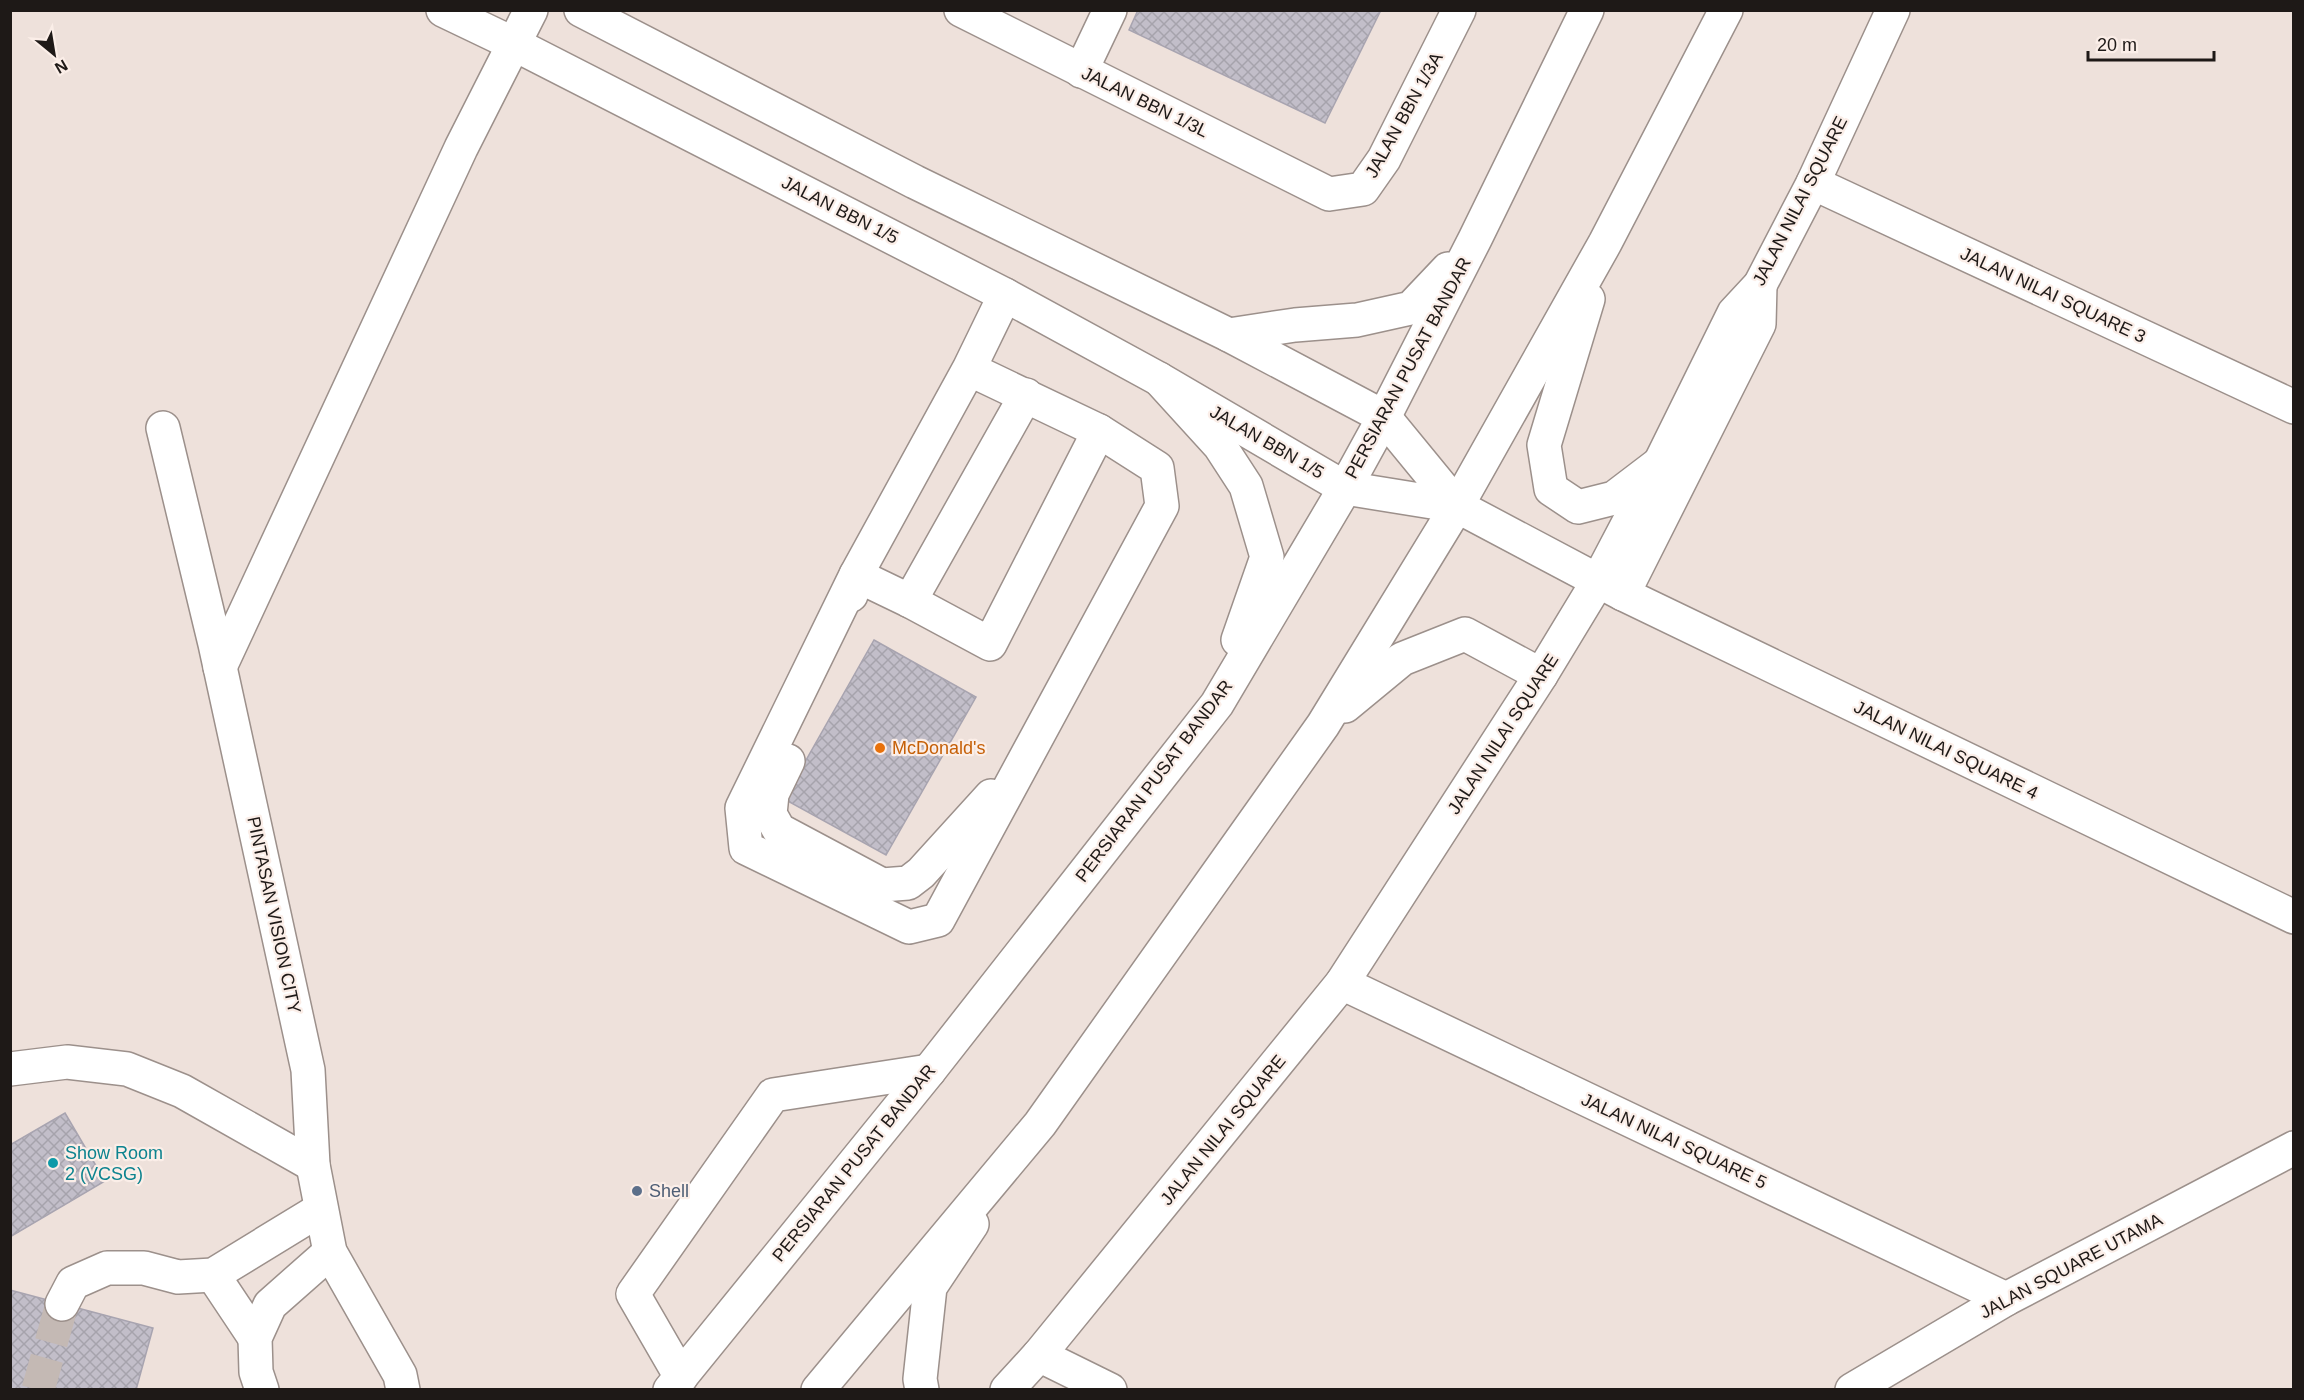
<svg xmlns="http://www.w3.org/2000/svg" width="2304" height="1400" viewBox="0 0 2304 1400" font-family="Helvetica,sans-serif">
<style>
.building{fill:url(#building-cross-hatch);stroke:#a8a4b0;stroke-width:1.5}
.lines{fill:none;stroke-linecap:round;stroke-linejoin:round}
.minor-tunnel{stroke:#c4b9b4;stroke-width:33;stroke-dasharray:33 16;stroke-linecap:butt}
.minor-casing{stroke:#9c908b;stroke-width:36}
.major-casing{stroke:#9c908b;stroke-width:36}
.minor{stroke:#fff;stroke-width:33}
.major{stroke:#fff;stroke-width:33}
.food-dot{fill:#e8710a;stroke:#fbeee8;stroke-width:2}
.culture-dot{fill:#0f9aa8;stroke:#fbeee8;stroke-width:2}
.service-dot{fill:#5c6f8a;stroke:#fbeee8;stroke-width:2}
.labels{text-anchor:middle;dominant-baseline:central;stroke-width:4.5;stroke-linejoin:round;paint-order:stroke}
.street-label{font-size:18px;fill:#1e1917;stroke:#fbeee8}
.food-label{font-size:18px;fill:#c56008;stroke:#fbeee8;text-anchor:start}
.culture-label{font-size:18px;fill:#0d838f;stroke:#fbeee8;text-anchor:start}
.service-label{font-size:18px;fill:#4e5e75;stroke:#fbeee8;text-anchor:start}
</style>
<defs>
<pattern id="building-cross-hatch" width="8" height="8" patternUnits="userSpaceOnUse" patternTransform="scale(1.5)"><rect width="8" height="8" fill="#c2bec9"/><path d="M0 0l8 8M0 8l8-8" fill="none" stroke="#a6a3ac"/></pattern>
</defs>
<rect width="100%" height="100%" fill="#eee1db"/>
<g class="building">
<path d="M 1138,10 L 1381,10 L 1325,123 L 1129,30 Z"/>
<path d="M 874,640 L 976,697 L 886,855 L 784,799 Z"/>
<path d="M 65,1113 L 105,1181 L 10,1237 L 10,1145 Z"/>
<path d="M 10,1290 L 153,1328 L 136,1390 L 10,1390 Z"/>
</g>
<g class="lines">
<path class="minor-tunnel" d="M 38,1390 L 62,1304"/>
<defs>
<g id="minor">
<path d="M 443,10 L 514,44 L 1005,295 L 1159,379 L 1345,488 L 1457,506 L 1623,594 L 2294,917"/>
<path d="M 581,10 L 915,182 L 1229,335 L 1384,417 L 1457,506"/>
<path d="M 961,10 L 1329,194 L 1363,189 L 1384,159 L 1459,10"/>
<path d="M 1081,71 L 1110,10"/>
<path d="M 1813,183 L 2294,407"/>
<path d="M 969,369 L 1099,431 L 1157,468 L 1162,506 L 938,920 L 909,927 L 746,848 L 742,808 L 856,575 L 969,369 L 1005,295"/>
<path d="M 1026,395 L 910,601 L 990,644 L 1099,431"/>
<path d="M 163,428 L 215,644 L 308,1070 L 313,1165 L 330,1252 L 400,1375 L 403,1390"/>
<path d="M 1623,594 L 1759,324 L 1760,285"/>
<path d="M 851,595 L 856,575 L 910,601"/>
<path d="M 220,667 L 461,148 L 531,10"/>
<path d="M 788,761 L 772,794 L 770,814 L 779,830 L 882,885 L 908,883 L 921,873 L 991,796"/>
<path d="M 1342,983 L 2006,1299"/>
<path d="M 10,1069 L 67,1062 L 127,1069 L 182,1091 L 313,1165"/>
<path d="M 213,1275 L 255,1338"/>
<path d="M 62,1304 L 73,1283 L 107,1268 L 144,1268 L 178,1277 L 213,1275 L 321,1209"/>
<path d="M 1039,1355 L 1110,1390"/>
<path d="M 681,1377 L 633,1294 L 773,1095 L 929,1071"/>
<path d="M 262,1390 L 256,1372 L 255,1338 L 270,1305 L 330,1252"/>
<path d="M 922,1390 L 920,1379 L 930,1287 L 972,1224"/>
<path d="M 1007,1390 L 1039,1355 L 1342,983 L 1541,675 L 1598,581 L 1660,463 L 1734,313 L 1760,285 L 1813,183 L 1893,10"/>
<path d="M 1852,1390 L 2006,1299 L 2294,1148"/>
</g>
<g id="major">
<path d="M 1588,299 L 1544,445 L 1551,489 L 1578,507 L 1614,498 L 1660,463"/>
<path d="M 1229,335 L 1295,325 L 1357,320 L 1411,308 L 1448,269"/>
<path d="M 1159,379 L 1220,446 L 1246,486 L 1267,557 L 1238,640"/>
<path d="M 1345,706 L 1402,659 L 1465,634 L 1541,675"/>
<path d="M 670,1390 L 929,1071 L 1217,704 L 1345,488 L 1384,417 L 1475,239 L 1587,10"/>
<path d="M 818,1390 L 1040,1124 L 1323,725 L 1457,506 L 1605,243 L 1726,10"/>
</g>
</defs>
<use href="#minor" class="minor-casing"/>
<use href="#major" class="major-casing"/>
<use href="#minor" class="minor"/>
<use href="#major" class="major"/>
</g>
<circle class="food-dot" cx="880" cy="748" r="6"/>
<circle class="culture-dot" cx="53" cy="1163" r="6"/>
<circle class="service-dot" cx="637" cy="1191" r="6"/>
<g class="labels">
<g class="street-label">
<text transform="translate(1145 102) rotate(26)">JALAN BBN 1/3L</text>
<text transform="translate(1404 115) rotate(-61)">JALAN BBN 1/3A</text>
<text transform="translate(1800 201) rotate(-63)">JALAN NILAI SQUARE</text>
<text transform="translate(840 210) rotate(27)">JALAN BBN 1/5</text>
<text transform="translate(2053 295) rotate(25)">JALAN NILAI SQUARE 3</text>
<text transform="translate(1408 368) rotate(-62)">PERSIARAN PUSAT BANDAR</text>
<text transform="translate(1267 442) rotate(30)">JALAN BBN 1/5</text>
<text transform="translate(1503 734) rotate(-57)">JALAN NILAI SQUARE</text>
<text transform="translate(1946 750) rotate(26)">JALAN NILAI SQUARE 4</text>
<text transform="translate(1154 781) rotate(-53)">PERSIARAN PUSAT BANDAR</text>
<text transform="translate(274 915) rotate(78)">PINTASAN VISION CITY</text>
<text transform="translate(1223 1130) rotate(-51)">JALAN NILAI SQUARE</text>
<text transform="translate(1674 1141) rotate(25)">JALAN NILAI SQUARE 5</text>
<text transform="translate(854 1163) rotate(-51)">PERSIARAN PUSAT BANDAR</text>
<text transform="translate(2071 1266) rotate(-28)">JALAN SQUARE UTAMA</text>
</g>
<g class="food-label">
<text x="892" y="748">McDonald's</text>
</g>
<g class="culture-label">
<text x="65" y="1153">Show Room<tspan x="65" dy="21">2 (VCSG)</tspan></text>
</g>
<g class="service-label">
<text x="649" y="1191">Shell</text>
</g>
</g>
<rect width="2304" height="1400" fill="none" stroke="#1e1917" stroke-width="24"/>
<g transform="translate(54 54) rotate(150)" stroke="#fbeee8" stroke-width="4.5" paint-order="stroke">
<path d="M0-4.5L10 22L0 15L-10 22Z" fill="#1e1917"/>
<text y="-9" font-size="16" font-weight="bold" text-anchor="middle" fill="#1e1917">N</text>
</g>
<path d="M2088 51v9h126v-9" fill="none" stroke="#1e1917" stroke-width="3"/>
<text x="2097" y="51" font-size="18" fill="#1e1917" stroke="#fbeee8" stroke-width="4.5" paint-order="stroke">20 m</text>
</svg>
